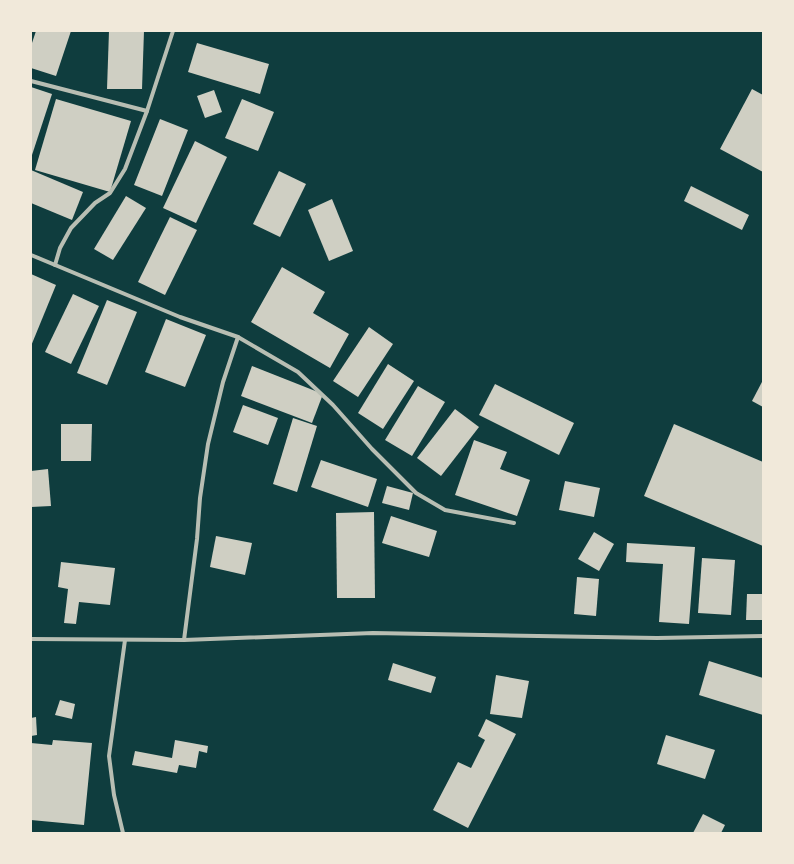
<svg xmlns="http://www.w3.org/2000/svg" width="794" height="864" viewBox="0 0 794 864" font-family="Karla,sans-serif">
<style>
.building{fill:#cfcfc3}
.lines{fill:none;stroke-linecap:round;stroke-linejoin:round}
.minor{stroke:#b8beb3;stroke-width:4}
</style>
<rect width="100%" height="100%" fill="#0f3d3e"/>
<g class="building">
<path d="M 36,31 L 71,31 L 56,76 L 31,68 L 31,46 Z"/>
<path d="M 109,31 L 144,31 L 142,89 L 107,89 Z"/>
<path d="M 197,43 L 269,64 L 260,94 L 188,72 Z"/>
<path d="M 31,87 L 52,94 L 31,158 Z"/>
<path d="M 752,89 L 763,95 L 763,172 L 720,149 Z"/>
<path d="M 214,90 L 222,112 L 205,118 L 197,96 Z"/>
<path d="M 56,99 L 131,121 L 110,192 L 35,170 Z"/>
<path d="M 242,99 L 274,112 L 258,151 L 225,138 Z"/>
<path d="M 160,119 L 188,130 L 162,196 L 134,185 Z"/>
<path d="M 195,141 L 227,157 L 196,223 L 163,208 Z"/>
<path d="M 31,170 L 83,192 L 72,220 L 31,203 Z"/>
<path d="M 279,171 L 306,184 L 280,237 L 253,224 Z"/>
<path d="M 691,186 L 749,215 L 742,230 L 684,201 Z"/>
<path d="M 126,196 L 146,208 L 113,260 L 94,249 Z"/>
<path d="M 332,199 L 353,251 L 329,261 L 308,210 Z"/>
<path d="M 170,217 L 197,230 L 165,295 L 138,282 Z"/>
<path d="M 282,267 L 325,292 L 313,313 L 349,334 L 330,368 L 251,322 Z"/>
<path d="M 31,274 L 56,285 L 31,346 Z"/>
<path d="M 73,294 L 99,306 L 71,364 L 45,352 Z"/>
<path d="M 107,300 L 137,312 L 107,385 L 77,373 Z"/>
<path d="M 166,319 L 206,335 L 185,387 L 145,372 Z"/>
<path d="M 369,327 L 393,344 L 358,397 L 333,381 Z"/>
<path d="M 388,364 L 414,381 L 383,429 L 358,413 Z"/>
<path d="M 252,366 L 323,394 L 312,423 L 241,396 Z"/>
<path d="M 763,380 L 763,407 L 752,401 Z"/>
<path d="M 495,384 L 574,423 L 559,455 L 479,415 Z"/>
<path d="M 418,386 L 445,402 L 412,456 L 385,440 Z"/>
<path d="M 243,405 L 278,418 L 268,445 L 233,432 Z"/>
<path d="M 455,409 L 479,427 L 441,476 L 417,458 Z"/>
<path d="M 293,418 L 317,426 L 297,492 L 273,484 Z"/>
<path d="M 61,424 L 92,424 L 91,461 L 61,461 Z"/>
<path d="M 674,424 L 763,462 L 763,546 L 644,496 Z"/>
<path d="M 474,440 L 507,452 L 500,469 L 530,480 L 517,516 L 455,495 Z"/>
<path d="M 321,460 L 377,479 L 368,507 L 311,487 Z"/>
<path d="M 48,469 L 51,506 L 31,507 L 31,471 Z"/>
<path d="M 565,481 L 600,488 L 594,517 L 559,510 Z"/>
<path d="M 387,486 L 413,493 L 409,510 L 382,503 Z"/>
<path d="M 374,512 L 375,598 L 337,598 L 336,513 Z"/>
<path d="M 391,516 L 437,531 L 429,557 L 382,543 Z"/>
<path d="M 594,532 L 614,544 L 599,571 L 578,559 Z"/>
<path d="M 216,536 L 252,543 L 245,575 L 210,567 Z"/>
<path d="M 627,543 L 695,547 L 689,624 L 659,622 L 663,564 L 626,562 Z"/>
<path d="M 702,558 L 735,560 L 731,615 L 698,613 Z"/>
<path d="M 61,562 L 115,568 L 110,605 L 79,602 L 76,624 L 64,623 L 68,589 L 58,587 Z"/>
<path d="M 577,577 L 599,579 L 596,616 L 574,614 Z"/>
<path d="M 747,594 L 763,594 L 763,620 L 746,620 Z"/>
<path d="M 709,661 L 763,678 L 763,715 L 699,695 Z"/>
<path d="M 393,663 L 436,677 L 431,693 L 388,680 Z"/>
<path d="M 496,675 L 529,681 L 522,718 L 490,714 Z"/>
<path d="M 60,700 L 75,704 L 72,719 L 55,715 Z"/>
<path d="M 36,717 L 37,735 L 31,736 L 31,718 Z"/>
<path d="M 486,719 L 516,734 L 468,828 L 433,810 L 458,762 L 471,768 L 485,740 L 478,736 Z"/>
<path d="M 666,735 L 715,750 L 705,779 L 657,764 Z"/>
<path d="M 53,740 L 92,743 L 84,825 L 31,820 L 31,743 L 52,745 Z"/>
<path d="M 175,740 L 208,746 L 207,753 L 199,751 L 196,768 L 179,765 L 177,773 L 132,765 L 135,751 L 172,758 Z"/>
<path d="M 703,814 L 725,825 L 721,833 L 693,833 Z"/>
</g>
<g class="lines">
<g class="minor">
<path d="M 31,81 L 147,111"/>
<path d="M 31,255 L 180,317 L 238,337 L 298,372 L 333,405 L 372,449 L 416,493 L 445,510 L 514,523"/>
<path d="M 55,265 L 60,248 L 71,228 L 95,203 L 110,193 L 125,169 L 147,111 L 173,31"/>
<path d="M 31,639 L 184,640 L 373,633 L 657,638 L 763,636"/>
<path d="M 184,640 L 197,539 L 200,498 L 208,444 L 223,382 L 238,337"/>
<path d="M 123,833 L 114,795 L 109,756 L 125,640"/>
</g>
</g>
<rect width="794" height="864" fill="none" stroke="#f1e9da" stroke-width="64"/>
</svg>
